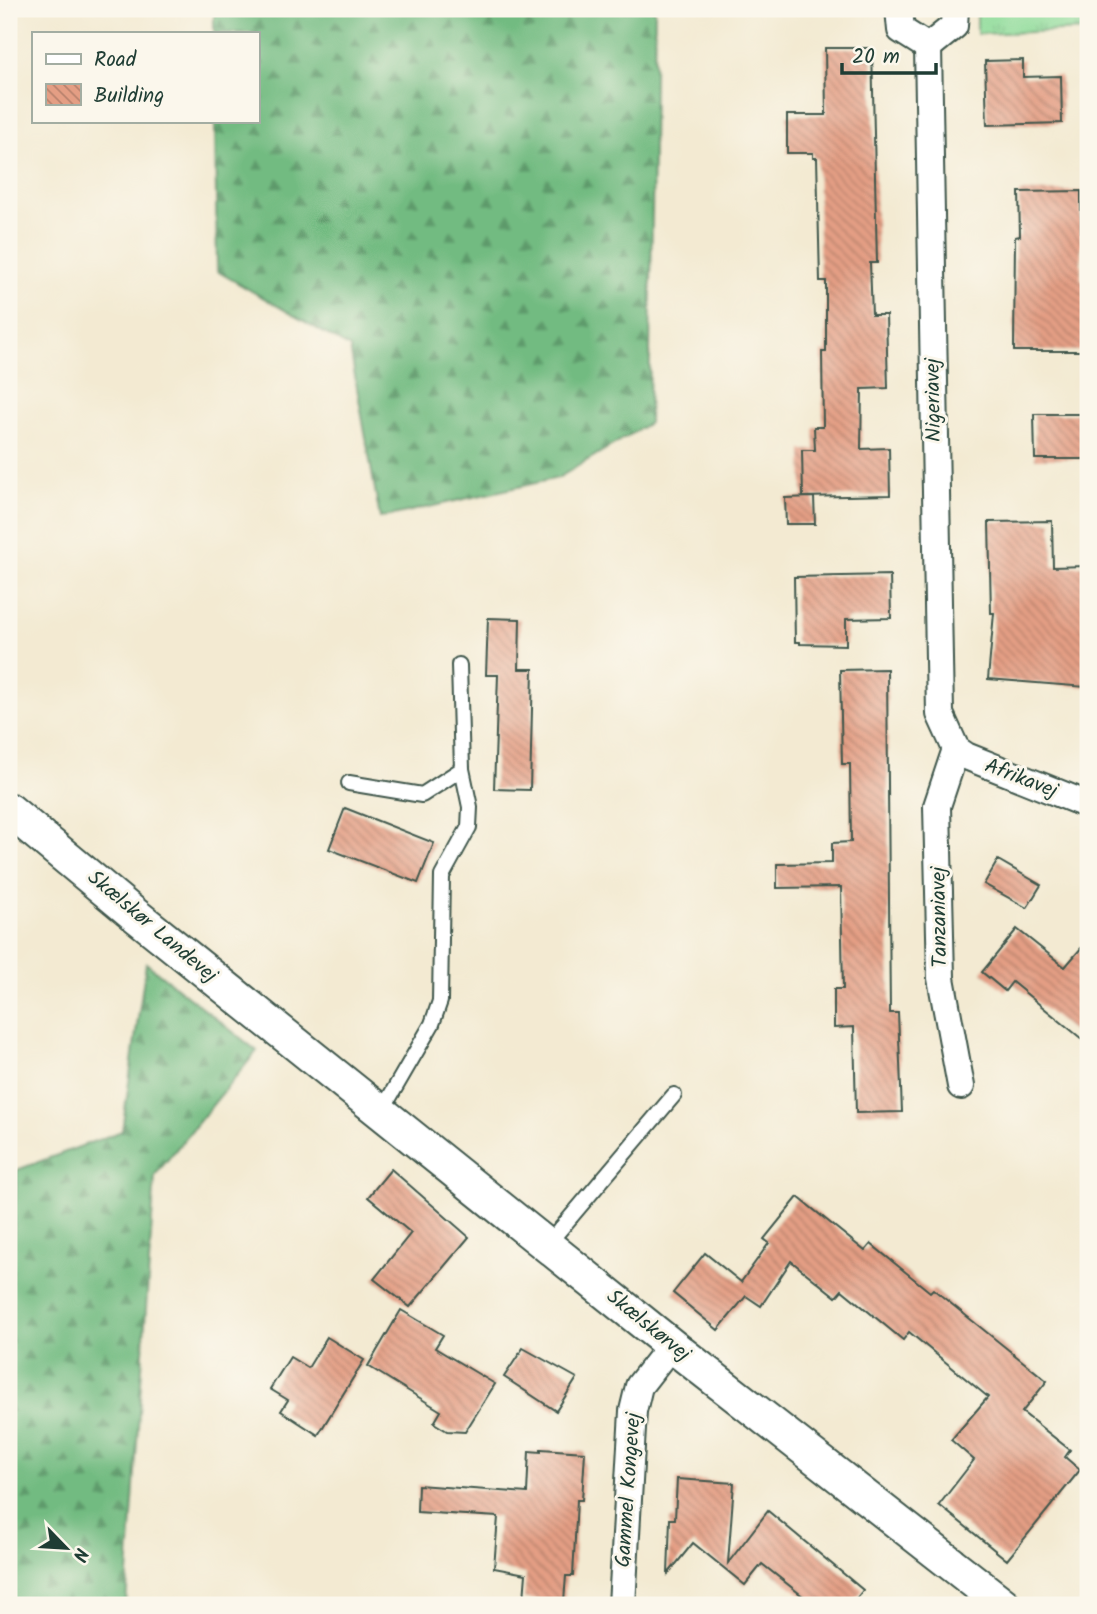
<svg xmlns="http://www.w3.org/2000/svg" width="1097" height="1614" viewBox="0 0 1097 1614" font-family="Kalam,sans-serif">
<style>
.forest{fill:url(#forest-firs);stroke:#487c5a;stroke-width:2}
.park{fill:url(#park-tufts);stroke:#568c66;stroke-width:2}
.building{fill:url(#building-back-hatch)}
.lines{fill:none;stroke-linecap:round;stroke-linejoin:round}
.service-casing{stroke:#3f574c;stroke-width:18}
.minor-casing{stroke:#3f574c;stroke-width:30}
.tertiary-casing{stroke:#3f574c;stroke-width:37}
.service{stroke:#fff;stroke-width:14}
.minor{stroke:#fff;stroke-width:26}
.tertiary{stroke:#fff;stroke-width:33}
.labels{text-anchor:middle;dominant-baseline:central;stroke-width:6;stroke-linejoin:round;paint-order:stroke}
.street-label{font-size:21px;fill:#1f3d34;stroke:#fbf7ec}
</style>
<defs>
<pattern id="forest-firs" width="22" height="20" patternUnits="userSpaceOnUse" patternTransform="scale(1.75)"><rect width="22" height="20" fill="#72bb81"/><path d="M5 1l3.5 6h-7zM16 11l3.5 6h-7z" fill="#5d996a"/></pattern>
<pattern id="park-tufts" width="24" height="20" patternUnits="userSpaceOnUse" patternTransform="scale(1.75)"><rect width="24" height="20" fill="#8ddb99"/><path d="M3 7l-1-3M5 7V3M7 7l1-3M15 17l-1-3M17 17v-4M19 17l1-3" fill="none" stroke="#79bd84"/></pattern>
<pattern id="building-back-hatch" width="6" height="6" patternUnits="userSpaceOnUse" patternTransform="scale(1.75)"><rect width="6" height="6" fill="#e49e84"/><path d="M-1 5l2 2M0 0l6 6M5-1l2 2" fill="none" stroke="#b8826d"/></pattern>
</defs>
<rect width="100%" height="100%" fill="#fbf7ec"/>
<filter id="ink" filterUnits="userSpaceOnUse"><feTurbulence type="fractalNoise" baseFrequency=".0143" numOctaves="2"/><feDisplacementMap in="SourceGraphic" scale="14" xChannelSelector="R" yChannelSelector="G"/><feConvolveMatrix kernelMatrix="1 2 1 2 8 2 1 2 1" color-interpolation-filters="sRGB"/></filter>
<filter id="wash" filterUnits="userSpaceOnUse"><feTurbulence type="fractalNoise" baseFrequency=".00686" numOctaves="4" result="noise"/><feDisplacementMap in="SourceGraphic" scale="28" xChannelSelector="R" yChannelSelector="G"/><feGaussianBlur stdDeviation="1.57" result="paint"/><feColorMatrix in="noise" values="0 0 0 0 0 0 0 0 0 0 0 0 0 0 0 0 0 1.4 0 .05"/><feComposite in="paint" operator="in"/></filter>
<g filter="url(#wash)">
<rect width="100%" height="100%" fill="#f3ead2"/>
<g class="forest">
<path d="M 214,9 L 655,9 L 649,423 L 558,478 L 380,518 L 350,348 L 217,271 L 215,121 L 257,121 L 257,33 L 214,33 Z"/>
<path d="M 146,963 L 257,1051 L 155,1175 L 126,1605 L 9,1605 L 9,1326 L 17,1170 L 122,1131 Z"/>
</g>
<path class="park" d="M 977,9 L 1088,9 L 1088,30 L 977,34 Z"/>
<g id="blocks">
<g class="building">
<path d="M 825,48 L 872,48 L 877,263 L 870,263 L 872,315 L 886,315 L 888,388 L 862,389 L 861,449 L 889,448 L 890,495 L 803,497 L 802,450 L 815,450 L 814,427 L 823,427 L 822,352 L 826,352 L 826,281 L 820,281 L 817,158 L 813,158 L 813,153 L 787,153 L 787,115 L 826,115 Z"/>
<path d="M 1023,60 L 1023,77 L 1061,76 L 1062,123 L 987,125 L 985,61 Z"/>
<path d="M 1081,191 L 1081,280 L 1086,280 L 1087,297 L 1088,351 L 1014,351 L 1015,237 L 1020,236 L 1019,192 Z"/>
<path d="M 1034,414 L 1088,414 L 1088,459 L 1035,459 Z"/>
<path d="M 814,497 L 815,524 L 786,524 L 785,498 Z"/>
<path d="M 1052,521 L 1053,567 L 1085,566 L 1085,622 L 1088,622 L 1086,687 L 988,679 L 994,613 L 991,613 L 989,522 Z"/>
<path d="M 890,575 L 891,618 L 846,619 L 846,645 L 800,644 L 800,642 L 795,642 L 794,577 Z"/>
<path d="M 488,618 L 520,619 L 519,669 L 533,669 L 530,790 L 494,789 L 498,675 L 486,675 Z"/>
<path d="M 887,669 L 890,1013 L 898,1013 L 902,1112 L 856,1113 L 854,1027 L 834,1028 L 834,989 L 843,989 L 841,887 L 777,888 L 777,864 L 832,863 L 832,843 L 851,842 L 850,764 L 842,764 L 840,670 Z"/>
<path d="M 345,808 L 434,843 L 418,883 L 329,849 Z"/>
<path d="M 998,860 L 1041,885 L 1027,908 L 984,884 Z"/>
<path d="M 1017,929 L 1065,967 L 1088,940 L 1088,1044 L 1012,982 L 1005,991 L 982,972 Z"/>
<path d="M 391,1169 L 469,1237 L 410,1307 L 374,1279 L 411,1233 L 368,1197 Z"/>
<path d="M 798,1197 L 865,1251 L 871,1244 L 930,1292 L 933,1289 L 1047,1381 L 1022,1412 L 1070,1450 L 1065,1457 L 1080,1470 L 1007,1560 L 939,1505 L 974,1460 L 951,1440 L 988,1397 L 909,1332 L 903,1340 L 842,1290 L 836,1297 L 791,1261 L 761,1306 L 746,1296 L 718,1330 L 673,1293 L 705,1253 L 741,1282 L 769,1243 L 764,1239 Z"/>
<path d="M 401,1310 L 443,1335 L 435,1348 L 495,1384 L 465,1432 L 447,1431 L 434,1423 L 441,1411 L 368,1366 Z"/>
<path d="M 327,1337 L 364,1360 L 318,1435 L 281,1411 L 288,1400 L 270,1389 L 290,1357 L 308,1368 Z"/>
<path d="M 523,1348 L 577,1378 L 556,1411 L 504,1377 Z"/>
<path d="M 541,1449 L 585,1452 L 582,1500 L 577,1500 L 573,1576 L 566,1576 L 564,1601 L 524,1599 L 526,1574 L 494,1568 L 498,1517 L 417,1512 L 418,1485 L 527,1493 L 529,1451 L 541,1452 Z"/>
<path d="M 677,1479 L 734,1483 L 728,1563 L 768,1511 L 863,1590 L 851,1605 L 814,1605 L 762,1564 L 745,1585 L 693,1543 L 668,1574 L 670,1519 L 675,1519 Z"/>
</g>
</g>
</g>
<g filter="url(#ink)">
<use href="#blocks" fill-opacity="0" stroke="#3f574c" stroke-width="2"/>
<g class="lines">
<defs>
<g id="service">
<path d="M 349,783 L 422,795 L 462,769"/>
<path d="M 381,1112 L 432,1024 L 440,1001 L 442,876 L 469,827 L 470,807 L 462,769 L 459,665"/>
<path d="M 547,1245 L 674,1095"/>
</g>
<g id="minor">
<path d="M 899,9 L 901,30 L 928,47"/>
<path d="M 928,47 L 940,714 L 956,749 L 966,756 L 1088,805"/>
<path d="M 928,47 L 954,26 L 955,9"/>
<path d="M 956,749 L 937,806 L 941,978 L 961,1086"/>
<path d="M 622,1605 L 633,1411 L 639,1386 L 671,1345"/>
</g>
<path id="tertiary" d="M 9,810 L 134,914 L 671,1345 L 1004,1605"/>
</defs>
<use href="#service" class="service-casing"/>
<use href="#minor" class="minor-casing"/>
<use href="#tertiary" class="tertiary-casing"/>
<use href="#service" class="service"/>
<use href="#minor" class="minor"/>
<use href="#tertiary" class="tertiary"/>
</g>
</g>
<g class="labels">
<g class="street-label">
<text transform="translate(934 400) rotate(-91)">Nigeriavej</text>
<text transform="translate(1021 779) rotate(21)">Afrikavej</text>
<text transform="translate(940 917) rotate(-91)">Tanzaniavej</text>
<text transform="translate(152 927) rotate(40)">Skælskør Landevej</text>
<text transform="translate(648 1326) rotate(39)">Skælskørvej</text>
<text transform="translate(629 1490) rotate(-86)">Gammel Kongevej</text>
</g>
</g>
<rect width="1097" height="1614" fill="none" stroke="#fbf7ec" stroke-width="35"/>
<rect x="32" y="32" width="228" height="91" fill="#fbf7ec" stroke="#a3ada2" stroke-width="2"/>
<rect x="46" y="54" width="35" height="10" fill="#ffffff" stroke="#a3ada2" stroke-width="2"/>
<text x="94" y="66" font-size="21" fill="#1f3d34">Road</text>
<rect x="46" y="84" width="35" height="21" fill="url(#building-back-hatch)" stroke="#a3ada2" stroke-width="2"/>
<text x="94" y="102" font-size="21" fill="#1f3d34">Building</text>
<g transform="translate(66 1548) rotate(115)" stroke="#fbf7ec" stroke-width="5" paint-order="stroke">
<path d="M0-5L12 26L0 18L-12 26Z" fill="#1f3d34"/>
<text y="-10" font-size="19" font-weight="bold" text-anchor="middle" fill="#1f3d34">N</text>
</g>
<path d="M842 63v10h94v-10" fill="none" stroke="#1f3d34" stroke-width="3.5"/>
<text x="852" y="63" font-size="21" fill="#1f3d34" stroke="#fbf7ec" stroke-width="5" paint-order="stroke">20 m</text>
</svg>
